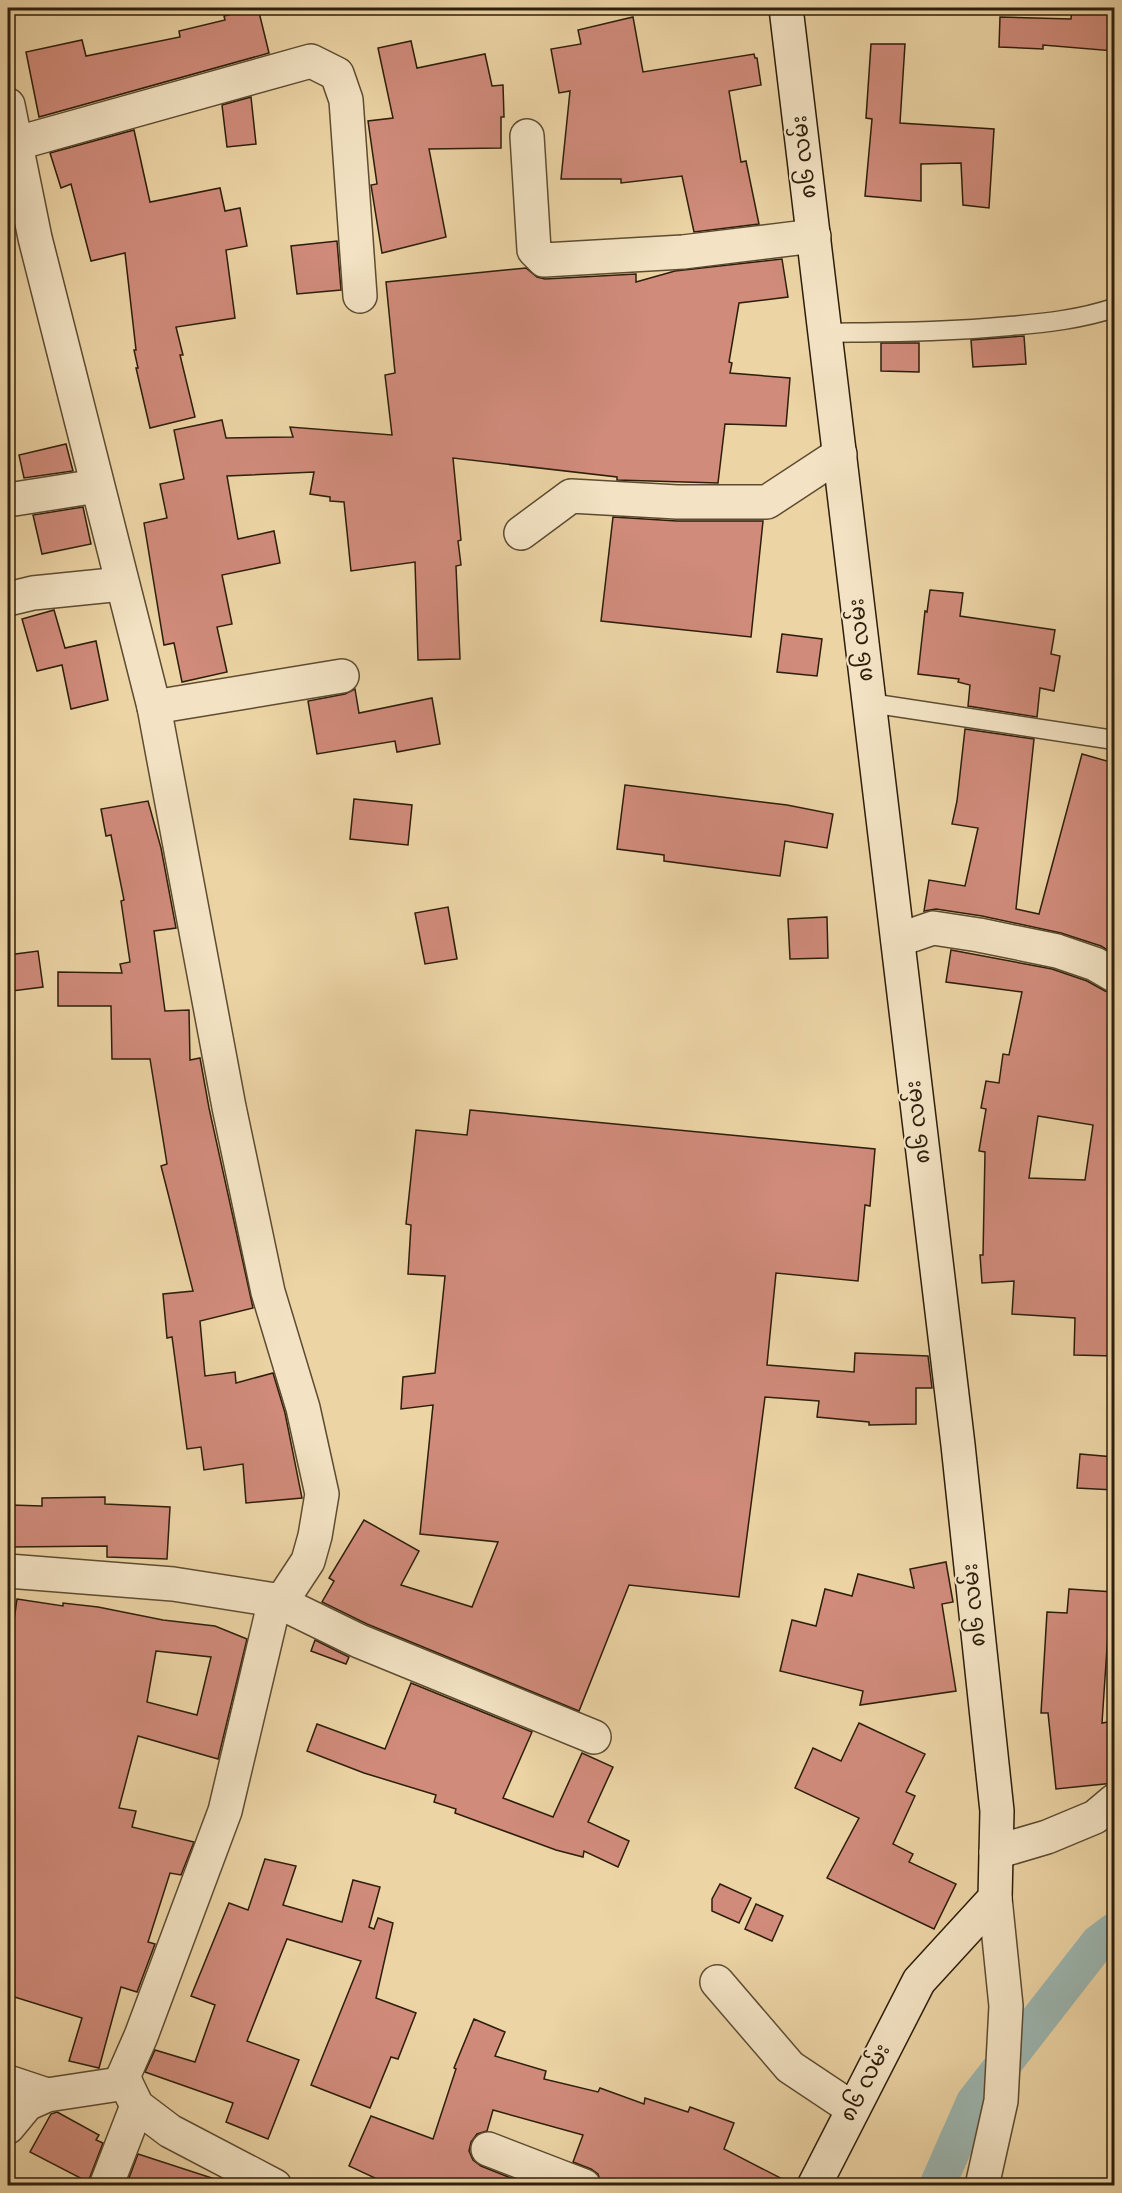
<svg xmlns="http://www.w3.org/2000/svg" width="1122" height="2193" viewBox="0 0 1122 2193" font-family="'Old Standard TT','Noto Sans Myanmar',serif">
<style>
.lines{fill:none;stroke-linecap:round;stroke-linejoin:round}
.canal{stroke:#9cb6b0;stroke-width:36}
.building{fill:#d08b7b;stroke:#2d1e0b;stroke-width:1.5;fill-rule:evenodd}
.lane-casing{stroke:#5d4c32;stroke-width:21}
.street-casing{stroke:#5d4c32;stroke-width:36}
.secondary-casing{stroke:#2d1e0b;stroke-width:36}
.lane{stroke:#f3e3c4;stroke-width:18}
.street{stroke:#f3e3c4;stroke-width:33}
.secondary{stroke:#f3e3c4;stroke-width:33}
.labels{text-anchor:middle;dominant-baseline:central;stroke-width:4.5;stroke-linejoin:round;paint-order:stroke}
.street-label{font-size:22px;fill:#2d1e0b;stroke:#f3e3c4}
</style>
<rect width="100%" height="100%" fill="#ecd4a5"/>
<filter id="stains"><feTurbulence type="fractalNoise" baseFrequency=".00333" numOctaves="4"/><feColorMatrix values="0 0 0 0 .2 0 0 0 0 .09 0 0 0 0 .02 0 0 0 .5 -.17"/></filter>
<radialGradient id="worn" r=".72"><stop offset=".6" stop-color="#630" stop-opacity="0"/><stop offset="1" stop-color="#630" stop-opacity=".3"/></radialGradient>
<g class="lines">
<path class="canal" d="M 937,2186 L 974,2102 L 1098,1943 L 1114,1931"/>
</g>
<g class="building">
<path d="M 258,8 L 269,53 L 39,117 L 26,52 L 82,40 L 86,56 L 180,37 L 179,31 L 225,20 L 224,16 Z"/>
<path d="M 1072,8 L 1114,8 L 1114,51 L 1043,45 L 1043,49 L 999,47 L 1000,17 L 1071,19 Z"/>
<path d="M 633,17 L 643,72 L 754,54 L 755,58 L 757,58 L 761,85 L 729,91 L 741,162 L 746,161 L 759,224 L 694,232 L 682,176 L 621,183 L 621,179 L 561,179 L 570,91 L 559,93 L 551,49 L 581,44 L 578,30 Z"/>
<path d="M 411,41 L 417,68 L 485,54 L 492,86 L 503,85 L 504,117 L 501,117 L 501,148 L 429,149 L 446,237 L 382,253 L 371,185 L 377,184 L 368,121 L 393,118 L 378,48 Z"/>
<path d="M 871,44 L 905,44 L 900,123 L 994,129 L 989,208 L 963,205 L 961,163 L 921,164 L 921,201 L 865,196 L 872,119 L 866,118 Z"/>
<path d="M 251,97 L 256,144 L 227,147 L 222,105 Z"/>
<path d="M 134,130 L 150,202 L 220,188 L 225,211 L 240,208 L 247,246 L 226,250 L 235,318 L 176,327 L 183,355 L 180,355 L 195,417 L 150,428 L 136,368 L 138,368 L 134,350 L 136,350 L 125,253 L 91,261 L 71,184 L 61,188 L 50,153 Z"/>
<path d="M 337,241 L 341,290 L 297,294 L 291,246 Z"/>
<path d="M 782,259 L 788,297 L 739,303 L 729,362 L 732,363 L 730,373 L 790,378 L 786,426 L 725,424 L 718,483 L 617,480 L 617,477 L 453,458 L 461,540 L 458,541 L 461,565 L 456,566 L 460,659 L 418,660 L 415,562 L 351,571 L 344,502 L 330,501 L 330,497 L 310,494 L 314,472 L 227,476 L 238,539 L 274,531 L 280,563 L 222,575 L 232,624 L 217,627 L 227,672 L 182,682 L 174,643 L 164,645 L 144,523 L 167,518 L 160,484 L 184,479 L 174,430 L 222,420 L 226,438 L 293,437 L 290,427 L 392,435 L 385,375 L 395,373 L 386,282 L 526,268 L 537,277 L 545,279 L 636,274 L 636,282 L 675,271 Z"/>
<path d="M 1024,336 L 1026,364 L 973,367 L 971,340 Z"/>
<path d="M 881,343 L 919,343 L 919,372 L 881,371 Z"/>
<path d="M 66,444 L 73,471 L 24,478 L 19,455 Z"/>
<path d="M 83,507 L 91,544 L 42,554 L 33,515 Z"/>
<path d="M 613,517 L 677,521 L 763,521 L 751,637 L 601,621 Z"/>
<path d="M 930,590 L 963,593 L 960,616 L 1055,630 L 1051,654 L 1060,656 L 1054,691 L 1040,688 L 1037,717 L 968,706 L 970,685 L 958,682 L 959,679 L 918,674 L 925,611 L 927,612 Z"/>
<path d="M 54,610 L 65,648 L 96,641 L 108,700 L 71,709 L 62,665 L 37,671 L 22,619 Z"/>
<path d="M 782,634 L 822,639 L 817,676 L 777,672 Z"/>
<path d="M 355,689 L 359,713 L 432,698 L 440,744 L 397,752 L 395,741 L 317,754 L 308,701 L 345,694 Z"/>
<path d="M 965,729 L 1034,739 L 1016,909 L 1039,914 L 1082,754 L 1114,763 L 1114,954 L 1101,946 L 1061,933 L 982,916 L 936,909 L 924,911 L 929,880 L 965,886 L 978,828 L 952,824 L 957,801 Z"/>
<path d="M 625,785 L 787,805 L 833,814 L 827,848 L 785,841 L 780,876 L 664,861 L 664,855 L 617,849 Z"/>
<path d="M 354,799 L 412,805 L 408,845 L 350,839 Z"/>
<path d="M 148,801 L 161,848 L 176,928 L 154,931 L 165,1011 L 189,1010 L 190,1060 L 200,1058 L 209,1108 L 253,1308 L 200,1321 L 205,1376 L 235,1372 L 236,1383 L 273,1373 L 285,1413 L 302,1498 L 246,1503 L 243,1464 L 204,1470 L 201,1447 L 187,1449 L 172,1337 L 167,1338 L 163,1294 L 193,1291 L 161,1166 L 167,1164 L 150,1059 L 112,1059 L 111,1006 L 58,1006 L 58,972 L 122,973 L 120,964 L 130,962 L 121,901 L 124,900 L 111,835 L 106,836 L 101,809 Z"/>
<path d="M 448,907 L 457,959 L 425,964 L 415,913 Z"/>
<path d="M 827,917 L 828,958 L 790,959 L 788,919 Z"/>
<path d="M 951,950 L 1052,969 L 1087,981 L 1105,991 L 1114,994 L 1114,1356 L 1074,1355 L 1075,1318 L 1012,1314 L 1014,1281 L 982,1283 L 980,1255 L 983,1255 L 985,1152 L 979,1151 L 986,1109 L 981,1108 L 986,1081 L 999,1083 L 1003,1054 L 1009,1055 L 1022,992 L 946,982 ZM 1038,1116 L 1093,1125 L 1085,1180 L 1029,1178 Z"/>
<path d="M 38,951 L 43,987 L 12,991 L 8,955 Z"/>
<path d="M 470,1110 L 875,1149 L 870,1206 L 865,1205 L 858,1281 L 776,1273 L 767,1365 L 854,1372 L 855,1353 L 928,1356 L 932,1388 L 916,1388 L 916,1424 L 869,1425 L 869,1422 L 817,1417 L 819,1401 L 765,1397 L 739,1597 L 629,1585 L 579,1711 L 367,1624 L 322,1602 L 334,1581 L 329,1578 L 364,1520 L 419,1551 L 401,1585 L 472,1607 L 498,1542 L 420,1534 L 433,1405 L 401,1409 L 403,1377 L 435,1373 L 445,1276 L 408,1274 L 411,1225 L 406,1224 L 416,1130 L 467,1135 Z"/>
<path d="M 1080,1454 L 1114,1457 L 1114,1490 L 1077,1488 Z"/>
<path d="M 105,1497 L 105,1504 L 170,1507 L 167,1559 L 107,1557 L 107,1546 L 10,1547 L 11,1505 L 42,1506 L 42,1498 Z"/>
<path d="M 946,1562 L 953,1602 L 942,1604 L 956,1691 L 860,1705 L 863,1691 L 780,1671 L 792,1620 L 816,1626 L 825,1589 L 852,1596 L 858,1574 L 914,1588 L 910,1569 Z"/>
<path d="M 1069,1589 L 1114,1592 L 1114,1618 L 1109,1618 L 1102,1723 L 1114,1721 L 1114,1783 L 1056,1789 L 1048,1713 L 1041,1713 L 1047,1612 L 1067,1613 Z"/>
<path d="M 17,1599 L 63,1606 L 63,1603 L 98,1607 L 163,1620 L 215,1626 L 247,1639 L 218,1759 L 138,1736 L 119,1808 L 136,1811 L 132,1827 L 194,1842 L 181,1875 L 170,1873 L 148,1942 L 155,1944 L 137,1992 L 121,1987 L 99,2068 L 69,2061 L 82,2018 L 8,1995 L 8,1664 ZM 156,1651 L 211,1657 L 197,1715 L 147,1702 Z"/>
<path d="M 315,1640 L 349,1657 L 346,1664 L 311,1651 Z"/>
<path d="M 411,1683 L 532,1732 L 503,1798 L 553,1817 L 582,1753 L 613,1767 L 588,1822 L 629,1841 L 618,1867 L 584,1851 L 583,1857 L 556,1850 L 455,1813 L 456,1809 L 434,1802 L 436,1795 L 364,1773 L 307,1751 L 317,1724 L 385,1749 Z"/>
<path d="M 859,1723 L 925,1754 L 906,1792 L 915,1796 L 893,1844 L 913,1854 L 909,1862 L 956,1884 L 934,1929 L 827,1878 L 859,1818 L 795,1788 L 813,1748 L 841,1761 Z"/>
<path d="M 265,1859 L 296,1866 L 283,1905 L 342,1922 L 353,1880 L 380,1887 L 369,1927 L 374,1929 L 378,1918 L 393,1923 L 376,1998 L 416,2013 L 398,2059 L 391,2057 L 370,2108 L 311,2085 L 361,1961 L 287,1939 L 247,2041 L 299,2060 L 268,2139 L 226,2122 L 233,2103 L 145,2072 L 155,2050 L 195,2062 L 215,2005 L 191,1996 L 229,1903 L 248,1910 Z"/>
<path d="M 720,1884 L 751,1898 L 739,1923 L 712,1911 L 712,1899 Z"/>
<path d="M 756,1904 L 783,1916 L 772,1941 L 745,1929 Z"/>
<path d="M 474,2019 L 505,2032 L 495,2056 L 546,2071 L 544,2079 L 598,2092 L 600,2088 L 644,2104 L 645,2098 L 688,2112 L 690,2107 L 734,2123 L 724,2149 L 796,2186 L 602,2186 L 598,2174 L 591,2169 L 573,2162 L 583,2135 L 493,2110 L 487,2131 L 477,2134 L 471,2142 L 469,2151 L 473,2160 L 481,2166 L 531,2186 L 392,2186 L 349,2166 L 371,2116 L 433,2139 L 456,2069 L 454,2068 Z"/>
<path d="M 57,2112 L 99,2135 L 96,2140 L 103,2143 L 88,2182 L 30,2152 L 51,2114 Z"/>
<path d="M 138,2154 L 218,2180 L 217,2186 L 126,2186 Z"/>
</g>
<g class="lines">
<defs>
<g id="lane">
<path d="M 826,333 C 888,332 949,332 1010,326 C 1046,323 1081,319 1114,308"/>
<path d="M 870,703 L 1114,740"/>
</g>
<g id="street">
<path d="M 8,105 L 35,238 L 154,707 L 229,1107 L 268,1292 L 303,1408 L 322,1494 L 315,1536 L 308,1561 L 285,1596 L 275,1600 L 173,1584 L 8,1571"/>
<path d="M 527,136 L 534,250 L 544,260 L 683,252 L 814,236"/>
<path d="M 14,144 L 311,61 L 337,74 L 346,100 L 360,296"/>
<path d="M 8,500 L 97,486"/>
<path d="M 521,533 L 571,496 L 677,502 L 767,502 L 840,454"/>
<path d="M 8,599 L 33,593 L 122,584"/>
<path d="M 154,707 L 342,676"/>
<path d="M 898,940 L 933,928 L 979,935 L 1057,951 L 1095,964 L 1114,975"/>
<path d="M 996,1852 L 1047,1837 L 1095,1817 L 1114,1801"/>
<path d="M 717,1982 L 790,2067 L 853,2109"/>
<path d="M 8,2082 L 47,2095"/>
<path d="M 8,2127 L 27,2104 L 47,2095 L 126,2083"/>
<path d="M 488,2149 L 584,2186"/>
<path d="M 106,2186 L 137,2106"/>
<path d="M 275,2186 L 170,2131 L 137,2106 L 123,2077 L 141,2036 L 225,1811 L 275,1600 L 359,1641 L 594,1737"/>
<path d="M 982,2186 L 1001,2101 L 1006,2006 L 995,1898"/>
</g>
<path id="secondary" d="M 786,8 L 958,1445 L 997,1811 L 995,1898 L 919,1981 L 814,2186"/>
</defs>
<use href="#lane" class="lane-casing"/>
<use href="#street" class="street-casing"/>
<use href="#secondary" class="secondary-casing"/>
<use href="#lane" class="lane"/>
<use href="#street" class="street"/>
<use href="#secondary" class="secondary"/>
</g>
<g class="labels">
<g class="street-label">
<text transform="translate(805 157) rotate(-97)">၈၆ လမ်း</text>
<text transform="translate(862 640) rotate(-97)">၈၆ လမ်း</text>
<text transform="translate(919 1122) rotate(-97)">၈၆ လမ်း</text>
<text transform="translate(975 1605) rotate(-96)">၈၆ လမ်း</text>
<text transform="translate(866 2083) rotate(-63)">၈၆ လမ်း</text>
</g>
</g>
<rect width="1122" height="2193" fill="none" stroke="#ecd4a5" stroke-width="30"/>
<rect x="9" y="9" width="1104" height="2175" fill="none" stroke="#2d1e0b" stroke-width="3"/>
<rect x="15" y="15" width="1092" height="2163" fill="none" stroke="#2d1e0b" stroke-width="1.5"/>
<rect width="100%" height="100%" filter="url(#stains)"/>
<rect width="100%" height="100%" fill="url(#worn)"/>
</svg>
